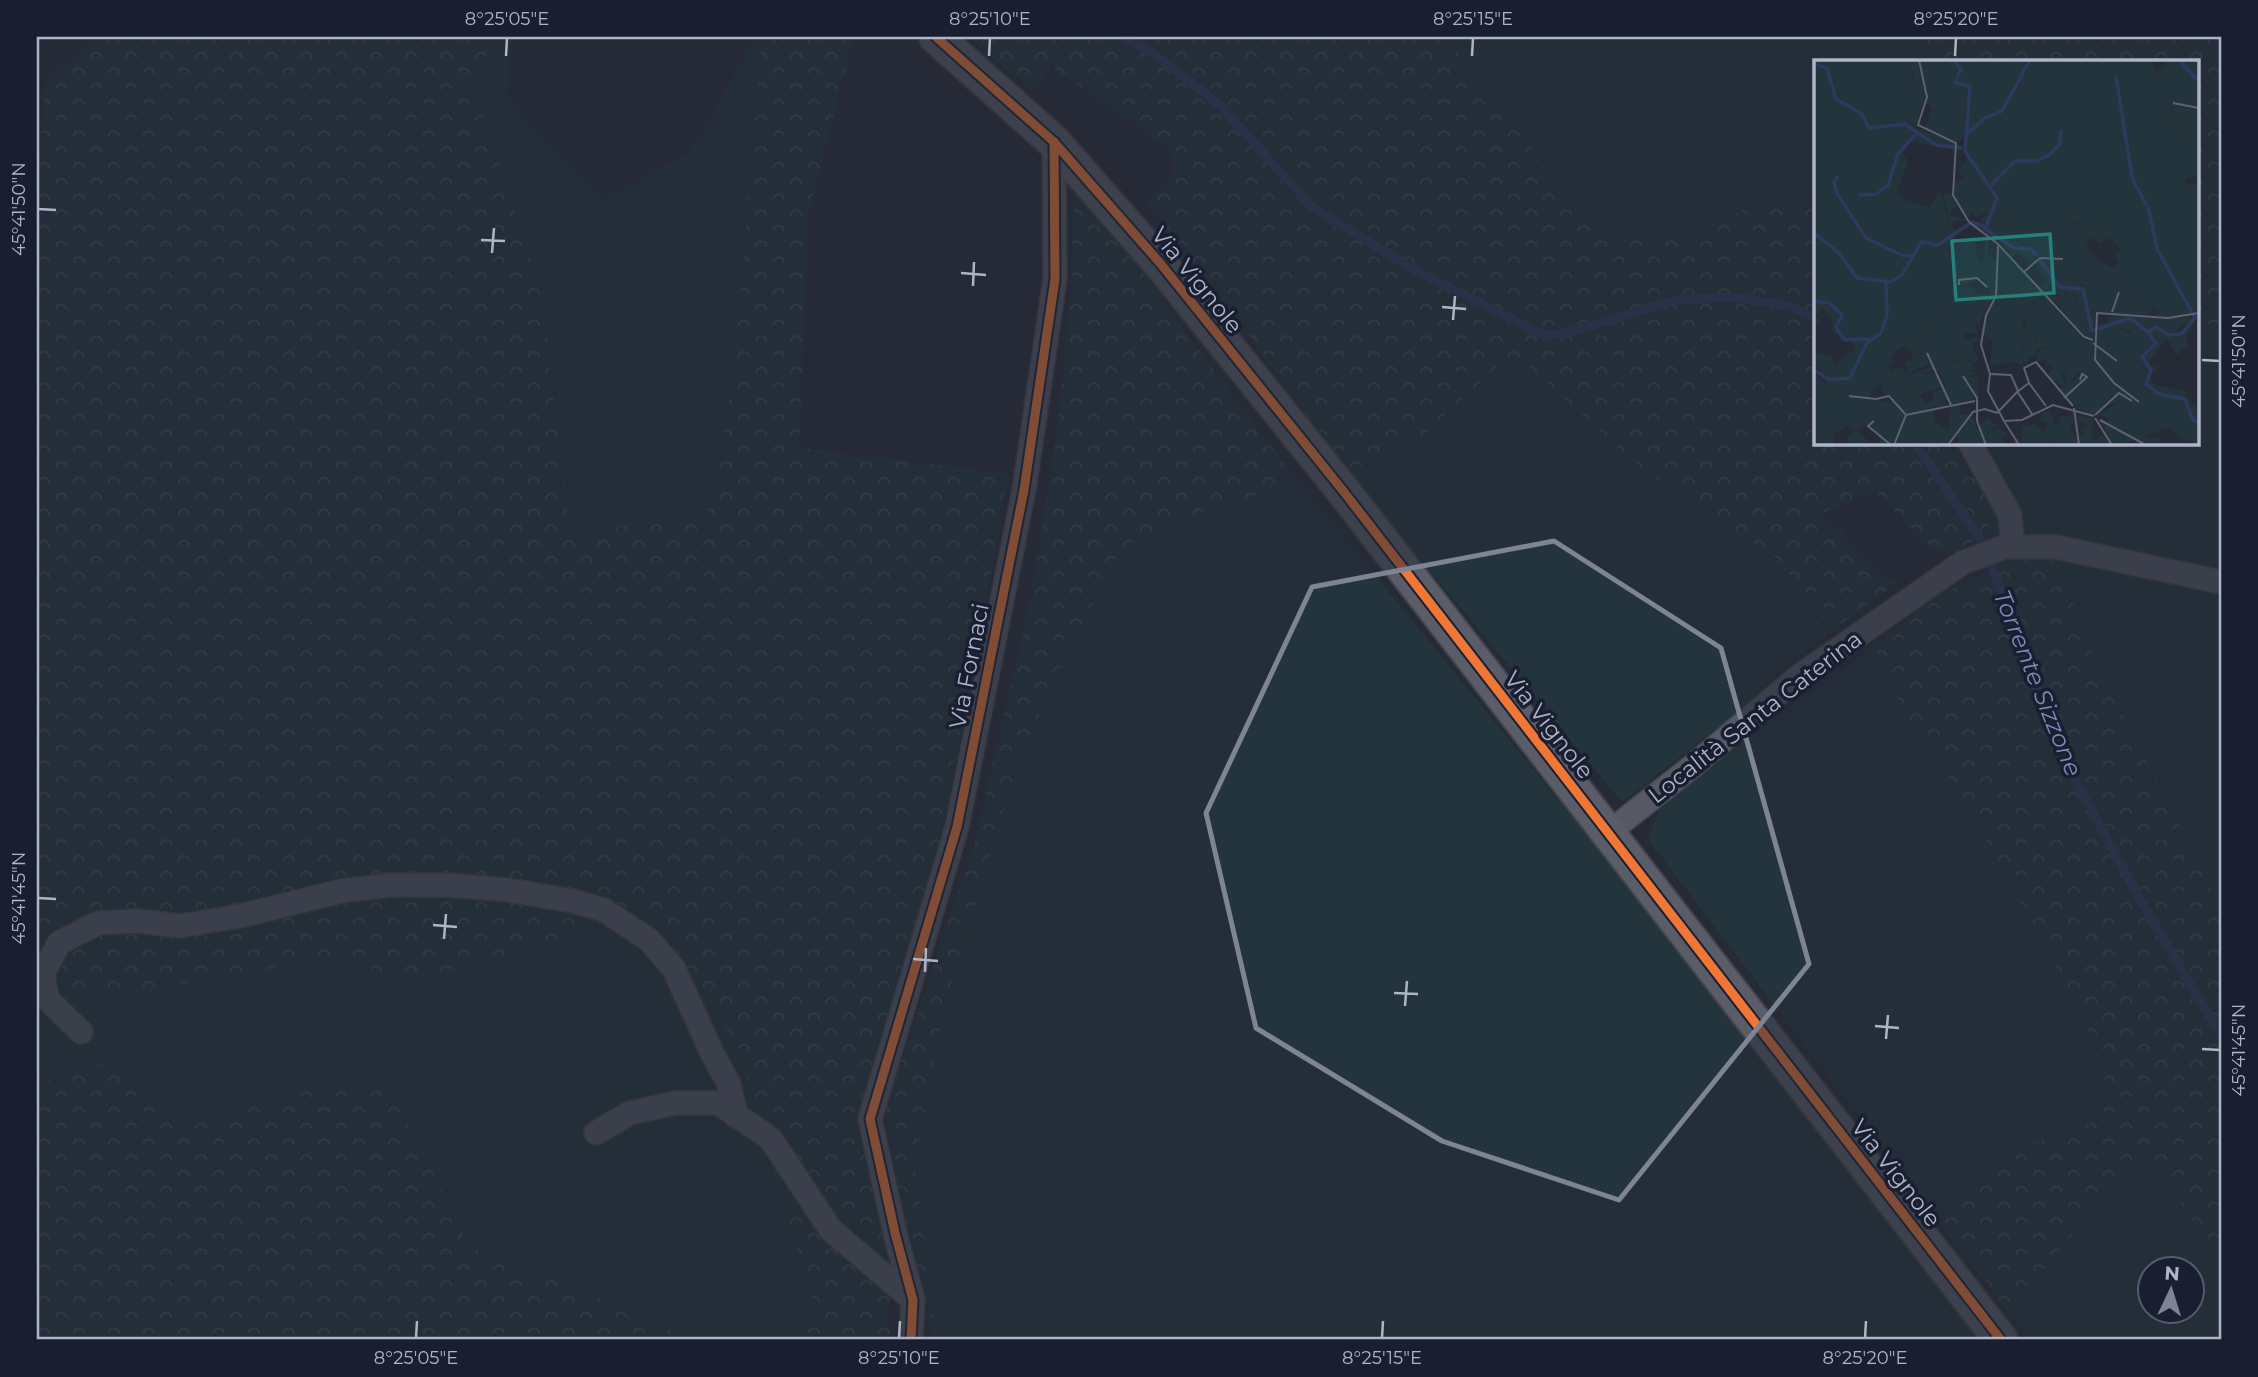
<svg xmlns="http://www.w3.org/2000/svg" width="2258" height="1377" viewBox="0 0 2258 1377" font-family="Montserrat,sans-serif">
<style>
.green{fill:#23343c;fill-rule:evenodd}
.forest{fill:url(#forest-crowns)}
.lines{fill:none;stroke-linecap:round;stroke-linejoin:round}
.stream{stroke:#2d395d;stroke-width:9}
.street-casing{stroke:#41444d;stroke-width:26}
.secondary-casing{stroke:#41444d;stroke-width:37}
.street{stroke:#565964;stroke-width:23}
.secondary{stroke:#5a5d68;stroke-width:33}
.cycleway-casing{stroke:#191f31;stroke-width:13}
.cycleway{stroke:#f07635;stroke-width:9}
.marked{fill:none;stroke:#7f8495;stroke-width:5;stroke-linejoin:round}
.ticks{fill:none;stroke:#afb4c8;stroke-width:2.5}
.labels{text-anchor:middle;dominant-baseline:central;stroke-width:7;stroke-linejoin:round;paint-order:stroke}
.street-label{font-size:23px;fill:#afb4c8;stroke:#191f31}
.water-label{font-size:24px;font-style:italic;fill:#7b8bb8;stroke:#191f31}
.inset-river{fill:none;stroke:#2d395d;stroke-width:3.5}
.inset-road{fill:none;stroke:#5d6170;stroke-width:2}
.view{fill:#277f7c;fill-opacity:0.15;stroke:#277f7c;stroke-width:3.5}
.inset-edge{fill:none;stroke:#afb4c8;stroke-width:3.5}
.neatline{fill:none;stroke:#afb4c8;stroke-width:2.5}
.ticks-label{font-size:18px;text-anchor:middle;fill:#afb4c8}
</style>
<defs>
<pattern id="forest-crowns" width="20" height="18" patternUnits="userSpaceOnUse" patternTransform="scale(1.75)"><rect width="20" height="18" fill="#23343c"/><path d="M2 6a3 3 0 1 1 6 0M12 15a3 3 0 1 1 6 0" fill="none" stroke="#404f57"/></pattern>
</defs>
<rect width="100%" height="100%" fill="#262a36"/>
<g class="green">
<path d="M 494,37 L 512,37 L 506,97 L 555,152 L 603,199 L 690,153 L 755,37 L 762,37 L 733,379 L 707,518 L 570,532 L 554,386 L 546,343 L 475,88 Z"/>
<path d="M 1442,37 L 1908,37 L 1933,61 L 1815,61 L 1815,203 L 1810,198 L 1752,205 L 1701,233 L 1656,236 L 1614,235 L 1543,165 L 1503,106 Z"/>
<path d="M 2197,313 L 2221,336 L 2221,569 L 2037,538 L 1985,536 L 1996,510 L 1959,443 L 2197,443 Z"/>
<path d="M 1525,362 L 1628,457 L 1694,508 L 1773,555 L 1819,609 L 1813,631 L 1752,701 L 1622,802 L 1348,472 L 1424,435 L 1497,367 Z"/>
<path d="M 1287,467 L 1998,1340 L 936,1340 L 915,1168 L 942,1020 L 1020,754 L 1121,547 L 1222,505 L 1268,491 Z"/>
<path d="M 2057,560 L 2158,573 L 2221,592 L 2221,906 L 2215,897 L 2093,656 Z"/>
<path d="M 1875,646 L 1906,716 L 1954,785 L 1994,854 L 2048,951 L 2086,1026 L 2105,1077 L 2090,1124 L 2008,1151 L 1941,1224 L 1648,839 L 1659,810 L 1728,754 Z"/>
<path d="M 652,913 L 740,1051 L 819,1327 L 760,1340 L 695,1340 L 572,1287 L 469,1247 L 394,1093 L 335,1082 L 191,1125 L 105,1063 L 41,1082 L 37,1043 L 37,1013 L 101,992 L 201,983 L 319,959 L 421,979 Z"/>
<path d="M 2149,1142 L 2163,1178 L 2221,1260 L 2221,1340 L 2032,1340 L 2008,1311 ZM 2150,1268 L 2192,1268 L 2192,1310 L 2150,1310 Z"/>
</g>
<g class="forest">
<path d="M 100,37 L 494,37 L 475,88 L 542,298 L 570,532 L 707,517 L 733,379 L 762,37 L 854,37 L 808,215 L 799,448 L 1008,473 L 982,631 L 925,909 L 859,1122 L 889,1232 L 890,1340 L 760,1340 L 819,1326 L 740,1051 L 652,913 L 421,979 L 319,959 L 200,983 L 101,992 L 37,1013 L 37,181 L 46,79 Z"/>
<path d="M 967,37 L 1442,37 L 1503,106 L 1543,165 L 1614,235 L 1656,236 L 1701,233 L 1752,205 L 1810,198 L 1815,203 L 1815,443 L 1959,443 L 1996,510 L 1985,535 L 1943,557 L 1916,533 L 1875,491 L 1820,514 L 1842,531 L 1880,572 L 1897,583 L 1788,663 L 1813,631 L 1819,609 L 1773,555 L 1694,508 L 1628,457 L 1525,362 L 1497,367 L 1424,435 L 1348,472 L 1227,306 L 1147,203 L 1173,173 L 1173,155 L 1163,143 L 1051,67 L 1032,90 Z"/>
<path d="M 1908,37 L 2221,37 L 2221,336 L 2197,313 L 2197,61 L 1933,61 Z"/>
<path d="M 1075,186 L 1099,206 L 1179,324 L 1287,467 L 1268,491 L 1222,505 L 1121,547 L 1020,754 L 942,1020 L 915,1168 L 936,1340 L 933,1340 L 904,1221 L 884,1112 L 974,846 L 1028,612 L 1057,433 L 1071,285 Z"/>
<path d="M 2012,559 L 2057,560 L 2093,656 L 2215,897 L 2221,906 L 2221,1260 L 2163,1178 L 2149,1143 L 2008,1311 L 1941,1224 L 2008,1151 L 2090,1124 L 2105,1077 L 2086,1026 L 2048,951 L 1994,854 L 1954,785 L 1906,716 L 1875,646 L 1928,601 Z"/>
<path d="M 37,1043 L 41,1082 L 105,1063 L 191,1125 L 335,1082 L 394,1093 L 469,1247 L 572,1287 L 695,1340 L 37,1340 Z"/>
</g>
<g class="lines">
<g class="stream">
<path d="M 1123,37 L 1150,51 L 1221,106 L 1311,206 L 1411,268 L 1545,336 L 1571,332 L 1675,300 L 1733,297 L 1789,306 L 1815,317"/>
<path d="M 1915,443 L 1983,543 L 2062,755 L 2134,889 L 2221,1036"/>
</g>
<defs>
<g id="street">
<path d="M 1970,443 L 2010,515 L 2013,547"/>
<path d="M 1608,833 L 1694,765 L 1798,677 L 1962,563 L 2004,547 L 2056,547 L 2221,582"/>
<path d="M 81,1032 L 47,999 L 43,973 L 59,943 L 98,923 L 138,921 L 180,926 L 240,916 L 341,891 L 391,885 L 448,885 L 508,890 L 573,901 L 604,910 L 649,940 L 674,969 L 712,1053 L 729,1084 L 736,1116"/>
<path d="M 596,1133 L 630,1113 L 675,1103 L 718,1103 L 770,1138 L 831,1230 L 913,1300"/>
<path d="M 911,1340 L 913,1300 L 895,1233 L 870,1119 L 957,827 L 1024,490 L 1055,279 L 1054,142"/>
</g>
<path id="secondary" d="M 936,37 L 1054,142 L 1160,263 L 1344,492 L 2001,1340"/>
</defs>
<use href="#street" class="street-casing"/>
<use href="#secondary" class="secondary-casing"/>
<use href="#street" class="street"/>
<use href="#secondary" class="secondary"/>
<defs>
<g id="cycleway">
<path d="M 936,37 L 1054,142 L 1160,263 L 1344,492 L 2001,1340"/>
<path d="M 911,1340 L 913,1300 L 895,1233 L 870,1119 L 957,827 L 1024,490 L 1055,279 L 1054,142"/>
</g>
</defs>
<use href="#cycleway" class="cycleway-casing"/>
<use href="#cycleway" class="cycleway"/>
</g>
<path d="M0 0H2258V1377H0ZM 1554,541 L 1721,648 L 1809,964 L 1619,1200 L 1442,1141 L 1256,1028 L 1206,813 L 1312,587 Z" fill="#262a36" fill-opacity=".55" fill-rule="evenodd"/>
<path class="marked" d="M 1554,541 L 1721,648 L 1809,964 L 1619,1200 L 1442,1141 L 1256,1028 L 1206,813 L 1312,587 Z"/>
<path class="ticks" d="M 506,56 L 507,38M 989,56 L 990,38M 1472,56 L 1473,38M 1955,56 L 1956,38M 38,209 L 56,210M 481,240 L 505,241M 492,253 L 494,228M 961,273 L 986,275M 973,286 L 974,262M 1442,307 L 1466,309M 1453,320 L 1455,296M 2202,360 L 2220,361M 38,898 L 56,899M 433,925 L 457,927M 444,939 L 446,914M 913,959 L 938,961M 925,972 L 926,948M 1394,993 L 1418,994M 1405,1006 L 1407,981M 1875,1026 L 1899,1028M 1886,1039 L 1888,1015M 2202,1049 L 2220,1050M 416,1338 L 417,1321M 899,1338 L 900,1321M 1382,1338 L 1383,1321M 1865,1338 L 1866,1321"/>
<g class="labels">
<g class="street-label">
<text transform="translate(1197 280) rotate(51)">Via Vignole</text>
<text transform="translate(969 666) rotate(-79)">Via Fornaci</text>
<text transform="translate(1755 717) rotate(-38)">Località Santa Caterina</text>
<text transform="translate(1549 725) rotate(52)">Via Vignole</text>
<text transform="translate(1896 1173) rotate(52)">Via Vignole</text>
</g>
<g class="water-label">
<text transform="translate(2038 683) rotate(68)">Torrente Sizzone</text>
</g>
</g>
<g transform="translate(1814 60)">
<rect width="385" height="385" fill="#262a36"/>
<path d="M 106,0 L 126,0 L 154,27 L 150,77 L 144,82 L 111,67 L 118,49 L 97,25 ZM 347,44 L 355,44 L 377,76 L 367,76 ZM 171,124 L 176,136 L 173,152 L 162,157 L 157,152 L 154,158 L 141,139 L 154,138 L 151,128 ZM 130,133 L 139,134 L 143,145 L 135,154 L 153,161 L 138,161 L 139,168 L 134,161 ZM 272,143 L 289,153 L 300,174 L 290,180 L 284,168 L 259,161 L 263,148 ZM 181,151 L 257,194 L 272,220 L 308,227 L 322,234 L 330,246 L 344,247 L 355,257 L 341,256 L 347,252 L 341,247 L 332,255 L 282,253 L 272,245 L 269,227 L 259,219 L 244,224 L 229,198 L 201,178 L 180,175 L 174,166 L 175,159 L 172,174 L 158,163 L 169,164 L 166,159 ZM 195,197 L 231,236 L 215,247 L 206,270 L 201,259 L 177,261 L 173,255 L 185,210 ZM 234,224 L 247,241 L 255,232 L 264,241 L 257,247 L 249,244 L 249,253 L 243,241 L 240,243 L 229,231 ZM 126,250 L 138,256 L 141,265 L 162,259 L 164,275 L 152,272 L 150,277 L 156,281 L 160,277 L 167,279 L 158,284 L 165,301 L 158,303 L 161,312 L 155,304 L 158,300 L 143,299 L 124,308 L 144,302 L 157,318 L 164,315 L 164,338 L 139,345 L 132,339 L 131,346 L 102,349 L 119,348 L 121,362 L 134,372 L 137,347 L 145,345 L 146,355 L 156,354 L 133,385 L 66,385 L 65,375 L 54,363 L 42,370 L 54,380 L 51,385 L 29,381 L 41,371 L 33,365 L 19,375 L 19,385 L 0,385 L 0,374 L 8,382 L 35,356 L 45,362 L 56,351 L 76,366 L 65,348 L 66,340 L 76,343 L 78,337 L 71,337 L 67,325 L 79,318 L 76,313 L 80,309 L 88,306 L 92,314 L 100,311 L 94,316 L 104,327 L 109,314 L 125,313 L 127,320 L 102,329 L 112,344 L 120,339 L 118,333 L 123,331 L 131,328 L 134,335 L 127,315 L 109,293 L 105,276 L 105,268 L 124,259 ZM 377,257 L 361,273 L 348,267 L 344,277 L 340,270 L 321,271 L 338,258 ZM 303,267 L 320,276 L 318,297 L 334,311 L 326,325 L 308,305 L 296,317 L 282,300 L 280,281 L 299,294 L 288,277 ZM 221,276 L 222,292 L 235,287 L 241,297 L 251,297 L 247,312 L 253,327 L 270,310 L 289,330 L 288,346 L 279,355 L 261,347 L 244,331 L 249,326 L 234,317 L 240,305 L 232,305 L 233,296 L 229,302 L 223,301 L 223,296 L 213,299 L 213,304 L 207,298 L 209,281 ZM 35,291 L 16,311 L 7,311 L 0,302 L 0,292 L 18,297 L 20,303 ZM 0,308 L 10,317 L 40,325 L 41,336 L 16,328 ZM 306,341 L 328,354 L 336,372 L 331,377 L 347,378 L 343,384 L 334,385 L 294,363 L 295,358 L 283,355 ZM 232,352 L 237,352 L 241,365 L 246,364 L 245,357 L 260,354 L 261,362 L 256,366 L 265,385 L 234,381 L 236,385 L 202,385 L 199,382 L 205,377 L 205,384 L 208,383 L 208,366 L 220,364 L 230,372 L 233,364 L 223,357 L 229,359 L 227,354 ZM 263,355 L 282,359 L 278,361 L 279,382 L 291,373 L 297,385 L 266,385 L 263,373 L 270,375 L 266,370 L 271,364 L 264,362 ZM 158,356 L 163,368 L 175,358 L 180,364 L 187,362 L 172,374 L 185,369 L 192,372 L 192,379 L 190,376 L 187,378 L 193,385 L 144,383 L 143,376 L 146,370 L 151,372 L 147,369 L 153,362 L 157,365 L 154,360 ZM 287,362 L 324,380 L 299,385 Z" fill="#23343c"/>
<path d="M 0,0 L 106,0 L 107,15 L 98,15 L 97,25 L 101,32 L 111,36 L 101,68 L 141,83 L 141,90 L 96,81 L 89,93 L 94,102 L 83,131 L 87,138 L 115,148 L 124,134 L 128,136 L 134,162 L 143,172 L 134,190 L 161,176 L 164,202 L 170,201 L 171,179 L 175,179 L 174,197 L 183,198 L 180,221 L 185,186 L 195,197 L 185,210 L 183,239 L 174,255 L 177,261 L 197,256 L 210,270 L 213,262 L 209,251 L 231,236 L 269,279 L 278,281 L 280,300 L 291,315 L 296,318 L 295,312 L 308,305 L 326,325 L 334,311 L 318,297 L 317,272 L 303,267 L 289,277 L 299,294 L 296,298 L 280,281 L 281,266 L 292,263 L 300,253 L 338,258 L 322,271 L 340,270 L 344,277 L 348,267 L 361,273 L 372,267 L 369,261 L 385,254 L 372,276 L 373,286 L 363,295 L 352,278 L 335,301 L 339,307 L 354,301 L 337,312 L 338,324 L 378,333 L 371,334 L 385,350 L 385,385 L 364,377 L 355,367 L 330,376 L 335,371 L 325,367 L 331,362 L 324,357 L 327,353 L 306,341 L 288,349 L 298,337 L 288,346 L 285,344 L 289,331 L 272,311 L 264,313 L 253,327 L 251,312 L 247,312 L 251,297 L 241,298 L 235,287 L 214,291 L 212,287 L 223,283 L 221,276 L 207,285 L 210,308 L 202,302 L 176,305 L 179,279 L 169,275 L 173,253 L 183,236 L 181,232 L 166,263 L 168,278 L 162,259 L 148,265 L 145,271 L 141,266 L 134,267 L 140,259 L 130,259 L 125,251 L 124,259 L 105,268 L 109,293 L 96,299 L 99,293 L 89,286 L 82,290 L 77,299 L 80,302 L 75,305 L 79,318 L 57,329 L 57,338 L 66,340 L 65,348 L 76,366 L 71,373 L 69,363 L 56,351 L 45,362 L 34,356 L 8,382 L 4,379 L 0,374 L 0,313 L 16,328 L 41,336 L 40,326 L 10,317 L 0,302 L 7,311 L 16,311 L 41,288 L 37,281 L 27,281 L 25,273 L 19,275 L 18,260 L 9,248 L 1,255 L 7,261 L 0,265 ZM 169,218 L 177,235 L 162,233 L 159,227 L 144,227 ZM 126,0 L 336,0 L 343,13 L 353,7 L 350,0 L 385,0 L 385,116 L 371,118 L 372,125 L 385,123 L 385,252 L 355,257 L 340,246 L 328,249 L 322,234 L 308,227 L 272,220 L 257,195 L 244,196 L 188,154 L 181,151 L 171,157 L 176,136 L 171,124 L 151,128 L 154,138 L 145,144 L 140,132 L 141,121 L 150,118 L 144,110 L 152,103 L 154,27 L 139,22 ZM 347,44 L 355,44 L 377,76 L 367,76 ZM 273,143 L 282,156 L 289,154 L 299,174 L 290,180 L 279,160 L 261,165 L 264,148 ZM 279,177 L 286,184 L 296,178 L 307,190 L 299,193 L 305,203 L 298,207 L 284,201 L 272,185 ZM 174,159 L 181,175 L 195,174 L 209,186 L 217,184 L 226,197 L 219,197 L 222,200 L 217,204 L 205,192 L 198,197 L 189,183 L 172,174 ZM 229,199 L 244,224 L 255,218 L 269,227 L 272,245 L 282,253 L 279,277 L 271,277 L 249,253 L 249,243 L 256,247 L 264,241 L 259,234 L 252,232 L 248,241 L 235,224 L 229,231 L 226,228 L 232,221 L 221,203 ZM 154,296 L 157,311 L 164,315 L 148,315 L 144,302 L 126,311 L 124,308 ZM 119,306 L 130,326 L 104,335 L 102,328 L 126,320 L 119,310 L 109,314 L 103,327 L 96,325 L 93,316 Z" fill="#23343c" fill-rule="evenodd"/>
<path d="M 111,293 L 116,304 L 95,313 L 90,303 Z" fill="#23343c"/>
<path class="inset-river" d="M 140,0 L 147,9 L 141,23 L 156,26 L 151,91 L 183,138 L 171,169 L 200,188 L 216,189 L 223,195M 365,0 L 385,22M 0,3 L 13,9 L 22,39 L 48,54 L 55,68 L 91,64 L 122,85 L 148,88M 302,16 L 318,117 L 335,150 L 343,189 L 381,258 L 367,274 L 355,275 L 342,267 L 334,272M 152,75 L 171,58 L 188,51 L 216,0M 24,116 L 20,122 L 23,134 L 52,178 L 90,196 L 99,195M 177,125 L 201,101 L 223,101 L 236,94 L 246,84 L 247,70M 44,135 L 63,134 L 74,125 L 84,94 L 102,74M 0,173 L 26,194 L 43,218 L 77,222 L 88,215 L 107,182 L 124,185 L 158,162 L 171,167M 226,200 L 246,227 L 269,229 L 278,271 L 316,258 L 334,272 L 342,283 L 328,297 L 337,310 L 332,324 L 345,334 L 371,339 L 379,360 L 385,362M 0,241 L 15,243 L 28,255 L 22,268 L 31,280 L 55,279M 0,310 L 16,320 L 36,318 L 53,283 L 67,273 L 73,255 L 72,221"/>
<path class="inset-road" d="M 105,0 L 113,37 L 104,65 L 142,83 L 139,135 L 155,162 L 184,184 L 270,277 L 279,280M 359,43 L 385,48M 210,212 L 226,198 L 249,199M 145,225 L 145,220 L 163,218 L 173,227M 298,252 L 305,232M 279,283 L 303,301M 113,293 L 137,345M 176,314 L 174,331 L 190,361 L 208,360 L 239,345 L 280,356M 176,314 L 167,285 L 172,255 L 182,236 L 184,186M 176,314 L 197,315 L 204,331M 149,316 L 163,338 L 163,361 L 172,385M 215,323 L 232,346M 205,334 L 203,332 L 215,323 L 210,308 L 222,302 L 259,346M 205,334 L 218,354M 35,336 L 62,339 L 75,336 L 92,355 L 161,341M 250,338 L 273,317 L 268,314 L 266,320M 325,342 L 300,323 L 281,300 L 283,253 L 354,258 L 385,253M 260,348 L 265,385M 183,353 L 203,332M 281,355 L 305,333 L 318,341M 281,358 L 298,385M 286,360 L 332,385M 60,361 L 54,366 L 77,385M 190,361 L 205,385M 80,385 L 92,355M 134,385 L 159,352 L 171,349 L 183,353"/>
<path class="view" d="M 236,174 L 240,233 L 142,240 L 138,181 Z"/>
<rect width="385" height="385" class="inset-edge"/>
</g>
<rect width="2258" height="1377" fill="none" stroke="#191f31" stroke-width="77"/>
<g transform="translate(2171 1290) rotate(4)"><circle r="33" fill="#191f31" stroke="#555b6d" stroke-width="2"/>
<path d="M0-5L12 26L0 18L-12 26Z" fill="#7f8495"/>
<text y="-10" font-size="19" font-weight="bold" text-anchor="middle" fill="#afb4c8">N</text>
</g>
<rect x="38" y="38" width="2182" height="1300" class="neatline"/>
<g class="ticks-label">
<text x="507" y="25">8°25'05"E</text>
<text x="990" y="25">8°25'10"E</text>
<text x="1473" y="25">8°25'15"E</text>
<text x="1956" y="25">8°25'20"E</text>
<text transform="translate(19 209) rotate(-90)" y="6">45°41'50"N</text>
<text transform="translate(2239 361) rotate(-90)" y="6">45°41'50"N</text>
<text transform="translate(19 898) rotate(-90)" y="6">45°41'45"N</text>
<text transform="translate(2239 1050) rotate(-90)" y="6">45°41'45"N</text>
<text x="416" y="1364">8°25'05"E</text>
<text x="899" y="1364">8°25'10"E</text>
<text x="1382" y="1364">8°25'15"E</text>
<text x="1865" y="1364">8°25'20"E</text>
</g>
</svg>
